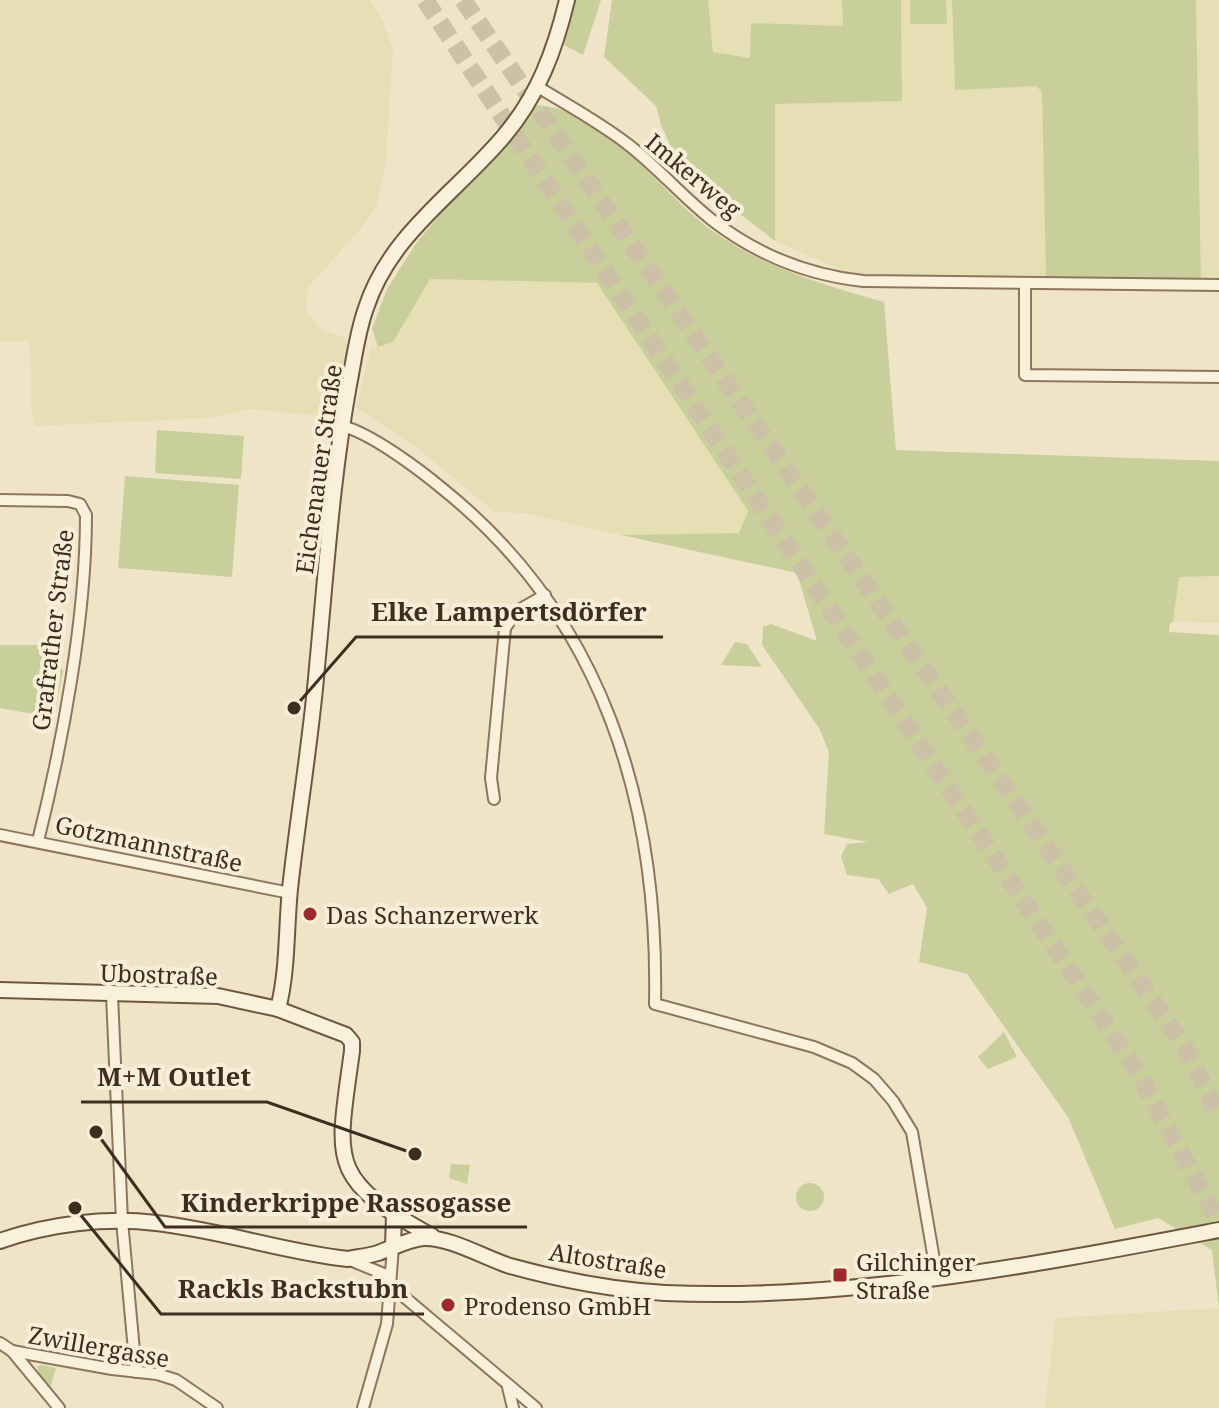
<svg xmlns="http://www.w3.org/2000/svg" width="1219" height="1408" viewBox="0 0 1219 1408" font-family="'Noto Serif',serif">
<style>
.farmland{fill:#e6deb5}
.green{fill:#c9cf9b}
.lines{fill:none;stroke-linecap:round;stroke-linejoin:round}
.highway-tunnel{stroke:#ccc0a6;stroke-width:18;stroke-dasharray:18 9;stroke-linecap:butt}
.street-casing{stroke:#8d765c;stroke-width:14}
.secondary-casing{stroke:#6f573f;stroke-width:18}
.street{stroke:#faf1dc;stroke-width:10}
.secondary{stroke:#faf1dc;stroke-width:14}
.poi-dot{fill:#9e2a2b;stroke:#f7eed8;stroke-width:3}
.labels{text-anchor:middle;dominant-baseline:central;stroke-width:8;stroke-linejoin:round;paint-order:stroke}
.street-label{font-size:24px;fill:#3d2e20;stroke:#f7eed8}
.poi-label{font-size:24px;fill:#3d2e20;stroke:#f7eed8;text-anchor:start}
.leader{fill:none;stroke:#3d2e20;stroke-width:3}
.callout-dot{fill:#3d2e20;stroke:#f7eed8;stroke-width:3}
.callout-label{font-size:26px;text-anchor:middle;font-weight:bold;fill:#3d2e20;stroke:#f7eed8;stroke-width:8;stroke-linejoin:round;paint-order:stroke}
</style>
<rect width="100%" height="100%" fill="#f0e4c8"/>
<g class="farmland">
<path d="M 0,0 L 370,0 L 382,19 L 393,49 L 386,163 L 376,207 L 359,231 L 308,287 L 306,311 L 322,330 L 345,338 L 349,349 L 335,417 L 250,409 L 208,418 L 35,426 L 31,407 L 30,341 L 0,341 Z"/>
<path d="M 708,0 L 842,0 L 843,26 L 752,23 L 750,58 L 713,52 Z"/>
<path d="M 901,0 L 952,0 L 955,89 L 1036,86 L 1042,92 L 1046,279 L 855,276 L 775,241 L 775,104 L 902,101 Z"/>
<path d="M 1196,0 L 1219,0 L 1219,282 L 1201,282 Z"/>
<path d="M 429,279 L 597,283 L 748,511 L 739,533 L 621,535 L 523,513 L 495,512 L 417,448 L 356,407 L 371,347 L 393,342 Z"/>
<path d="M 1219,576 L 1219,623 L 1173,622 L 1179,577 Z"/>
<path d="M 1219,1308 L 1219,1408 L 1045,1408 L 1055,1318 Z"/>
</g>
<g class="green">
<path d="M 576,0 L 601,0 L 583,55 L 564,45 Z"/>
<path d="M 612,0 L 708,0 L 713,52 L 750,58 L 751,23 L 843,26 L 842,0 L 901,0 L 902,101 L 775,104 L 775,241 L 701,184 L 670,145 L 661,125 L 656,106 L 604,57 Z"/>
<path d="M 910,0 L 946,0 L 947,24 L 910,24 Z"/>
<path d="M 952,0 L 1196,0 L 1201,282 L 1046,279 L 1042,92 L 1036,86 L 955,90 Z"/>
<path d="M 537,105 C 614,112 656,191 714,232 C 765,268 824,285 884,302 L 896,450 L 1219,461 L 1219,576 L 1179,577 L 1173,622 L 1170,623 L 1169,632 L 1219,635 L 1219,1308 L 1212,1250 L 1158,1218 L 1115,1229 L 1068,1117 L 967,974 L 919,962 L 927,908 L 913,884 L 889,894 L 878,879 L 847,875 L 841,856 L 847,844 L 868,842 L 824,834 L 829,752 L 819,728 L 762,645 L 763,627 L 771,624 L 817,641 L 797,573 L 621,535 L 739,533 L 748,511 L 597,283 L 430,279 L 393,342 L 378,347 L 372,329 L 387,289 L 417,242 L 452,200 L 523,125 Z"/>
<path d="M 157,430 L 244,436 L 241,479 L 155,473 Z"/>
<path d="M 125,476 L 239,485 L 232,577 L 118,568 Z"/>
<path d="M 735,642 L 747,644 L 762,667 L 721,665 Z"/>
<path d="M 0,645 L 54,645 L 54,661 L 60,665 L 63,671 L 54,718 L 0,708 Z"/>
<path d="M 1004,1032 L 1017,1057 L 988,1069 L 978,1057 Z"/>
<path d="M 451,1164 L 470,1165 L 467,1184 L 449,1178 Z"/>
<circle cx="810" cy="1197" r="14"/>
<path d="M 42,1365 L 56,1368 L 50,1389 L 37,1371 L 38,1366 Z"/>
</g>
<g class="lines">
<g class="highway-tunnel">
<path d="M 425,0 L 1138,1073 L 1219,1223"/>
<path d="M 463,0 L 1184,1046 L 1219,1115"/>
</g>
<defs>
<g id="street">
<path d="M 538,87 C 569,106 601,123 630,146 C 659,169 683,197 712,220 C 756,254 808,275 863,281 L 1219,285"/>
<path d="M 1025,283 L 1025,375 L 1219,377"/>
<path d="M 342,426 C 371,433 420,470 444,490 C 604,619 659,805 655,1004 L 814,1047 L 852,1063 L 874,1079 L 893,1101 L 912,1132 L 937,1277"/>
<path d="M 0,500 L 68,501 L 80,504 L 86,515 C 86,617 63,741 38,841"/>
<path d="M 494,799 L 491,778 L 505,628 L 517,611 L 545,595"/>
<path d="M 0,835 L 290,893"/>
<path d="M 112,995 L 122,1221 L 136,1372"/>
<path d="M 350,1260 L 384,1274 L 396,1290 L 536,1408"/>
<path d="M 0,1343 L 12,1351 L 59,1408"/>
<path d="M 12,1351 L 112,1369 L 157,1374 L 176,1380 L 217,1408"/>
<path d="M 508,1387 L 513,1408"/>
<path d="M 363,1408 L 387,1324 L 393,1247"/>
</g>
<g id="secondary">
<path d="M 0,990 L 218,996 L 278,1009 L 346,1035 L 352,1042 L 352,1051 C 337,1162 326,1178 432,1236"/>
<path d="M 278,1009 C 288,970 286,929 290,889 C 298,815 311,741 317,667 C 326,573 332,478 349,385 C 354,360 357,333 366,308 C 390,234 456,193 504,136 C 538,96 555,50 567,0"/>
<path d="M 0,1241 C 48,1224 105,1217 156,1223 C 221,1230 283,1252 348,1259 C 358,1257 368,1256 378,1253 C 393,1248 408,1239 424,1238 C 450,1237 485,1258 510,1266 C 561,1280 613,1290 665,1293 C 849,1301 1039,1264 1219,1230"/>
<path d="M 393,1247 L 394,1215"/>
</g>
</defs>
<use href="#street" class="street-casing"/>
<use href="#secondary" class="secondary-casing"/>
<use href="#street" class="street"/>
<use href="#secondary" class="secondary"/>
</g>
<g class="poi-dot">
<circle cx="310" cy="914" r="8"/>
<rect x="832" y="1267" width="16" height="16" rx="4"/>
<circle cx="448" cy="1305" r="8"/>
</g>
<g class="labels">
<g class="street-label">
<text transform="translate(694 175) rotate(40)">Imkerweg</text>
<text transform="translate(318 469) rotate(-82)">Eichenauer Straße</text>
<text transform="translate(52 630) rotate(-83)">Grafrather Straße</text>
<text transform="translate(149 843) rotate(12)">Gotzmannstraße</text>
<text transform="translate(159 974) rotate(2)">Ubostraße</text>
<text transform="translate(608 1260) rotate(9)">Altostraße</text>
<text transform="translate(99 1346) rotate(10)">Zwillergasse</text>
</g>
<g class="poi-label">
<text x="326" y="914">Das Schanzerwerk</text>
<text x="856" y="1261">Gilchinger<tspan x="856" dy="28">Straße</tspan></text>
<text x="464" y="1305">Prodenso GmbH</text>
</g>
</g>
<path class="leader" d="M294 708L356 637H663M415 1154L267 1102H81M96 1132L165 1227H527M75 1208L161 1314H424"/>
<g class="callout-dot">
<circle cx="294" cy="708" r="8"/>
<circle cx="415" cy="1154" r="8"/>
<circle cx="96" cy="1132" r="8"/>
<circle cx="75" cy="1208" r="8"/>
</g>
<g class="callout-label">
<text x="509" y="621">Elke Lampertsdörfer</text>
<text x="174" y="1086">M+M Outlet</text>
<text x="346" y="1212">Kinderkrippe Rassogasse</text>
<text x="293" y="1298">Rackls Backstubn</text>
</g>
</svg>
